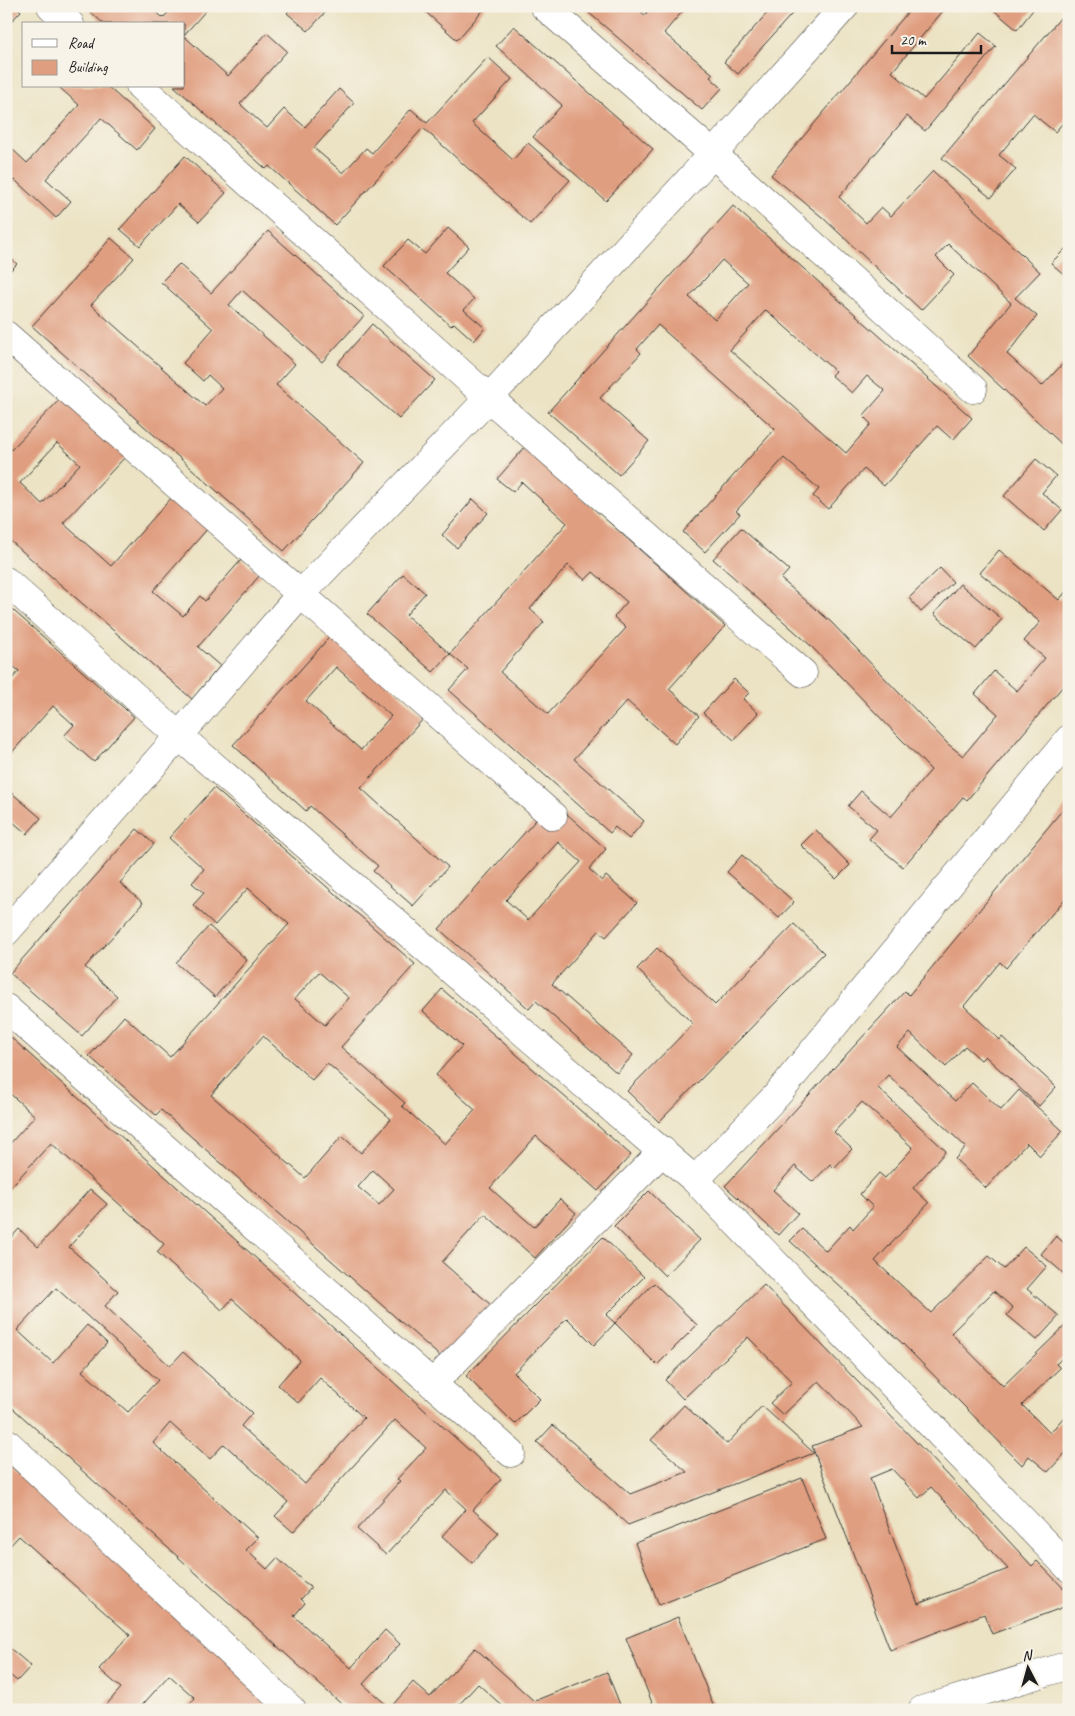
<svg xmlns="http://www.w3.org/2000/svg" width="1075" height="1716" viewBox="0 0 1075 1716" font-family="Caveat,sans-serif">
<style>
.building{fill:#e09e80;fill-rule:evenodd}
.lines{fill:none;stroke-linecap:round;stroke-linejoin:round}
.minor-casing{stroke:#3b3a35;stroke-width:29}
.minor{stroke:#fff;stroke-width:28}
</style>
<rect width="100%" height="100%" fill="#f7f3e8"/>
<filter id="ink" filterUnits="userSpaceOnUse"><feTurbulence type="fractalNoise" baseFrequency=".02" numOctaves="2"/><feDisplacementMap in="SourceGraphic" scale="10" xChannelSelector="R" yChannelSelector="G"/><feConvolveMatrix kernelMatrix="1 2 1 2 8 2 1 2 1" color-interpolation-filters="sRGB"/></filter>
<filter id="wash" filterUnits="userSpaceOnUse"><feTurbulence type="fractalNoise" baseFrequency=".0096" numOctaves="4" result="noise"/><feDisplacementMap in="SourceGraphic" scale="20" xChannelSelector="R" yChannelSelector="G"/><feGaussianBlur stdDeviation="1.12" result="paint"/><feColorMatrix in="noise" values="0 0 0 0 0 0 0 0 0 0 0 0 0 0 0 0 0 1.4 0 .05"/><feComposite in="paint" operator="in"/></filter>
<g filter="url(#wash)">
<rect width="100%" height="100%" fill="#ece3c4"/>
<g id="blocks">
<g class="building">
<path d="M 6,6 L 16,6 L 21,11 L 6,27 Z"/>
<path d="M 84,6 L 150,6 L 163,18 L 174,6 L 210,6 L 184,35 L 184,24 L 104,24 Z"/>
<path d="M 293,6 L 331,6 L 308,31 L 287,13 Z"/>
<path d="M 419,6 L 487,6 L 457,40 Z"/>
<path d="M 581,6 L 634,6 L 645,15 L 652,6 L 687,6 L 664,33 L 713,74 L 710,77 L 722,88 L 702,110 Z"/>
<path d="M 762,6 L 799,6 L 738,74 L 724,62 L 768,12 Z"/>
<path d="M 913,6 L 947,6 L 892,72 L 924,99 L 980,33 L 996,46 L 925,131 L 907,116 L 839,197 L 866,223 L 881,207 L 891,216 L 933,171 L 1040,272 L 1015,298 L 1037,316 L 1007,354 L 1042,386 L 1069,357 L 1069,451 L 968,356 L 1011,303 L 948,244 L 936,257 L 954,275 L 921,310 L 822,217 L 771,175 Z"/>
<path d="M 989,6 L 1036,6 L 1017,30 Z"/>
<path d="M 1062,16 L 1069,22 L 1069,116 L 1055,132 L 1033,114 L 999,155 L 1016,169 L 991,198 L 942,158 Z"/>
<path d="M 514,26 L 653,149 L 606,201 L 533,137 L 562,105 L 496,46 Z"/>
<path d="M 267,33 L 287,51 L 240,104 L 267,128 L 284,109 L 305,127 L 339,89 L 354,103 L 314,148 L 343,173 L 366,148 L 372,153 L 411,109 L 427,123 L 488,57 L 512,79 L 472,123 L 513,160 L 528,143 L 570,180 L 530,224 L 423,128 L 335,225 L 269,166 L 266,169 L 174,86 L 184,86 L 184,36 L 228,76 Z"/>
<path d="M 58,86 L 107,86 L 155,129 L 137,150 L 101,118 L 46,179 L 71,201 L 56,218 L 15,180 L 6,190 L 6,151 L 10,147 L 27,163 L 79,105 Z"/>
<path d="M 185,156 L 226,193 L 199,222 L 178,204 L 140,246 L 120,229 Z"/>
<path d="M 733,206 L 972,418 L 953,440 L 937,426 L 884,486 L 864,469 L 828,509 L 813,496 L 819,489 L 784,458 L 736,511 L 740,514 L 705,552 L 683,532 L 775,429 L 658,325 L 637,349 L 641,353 L 600,398 L 649,441 L 619,475 L 548,412 ZM 722,260 L 748,283 L 715,320 L 689,297 ZM 766,310 L 835,371 L 831,375 L 852,393 L 867,376 L 885,391 L 863,416 L 871,424 L 846,453 L 730,350 Z"/>
<path d="M 448,228 L 469,247 L 445,273 L 474,299 L 464,310 L 485,328 L 474,341 L 454,323 L 451,326 L 384,266 L 408,240 L 425,254 Z"/>
<path d="M 268,231 L 364,316 L 322,362 L 242,290 L 229,305 L 295,364 L 276,385 L 364,463 L 284,551 L 32,326 L 111,238 L 134,258 L 91,305 L 205,406 L 222,388 L 208,375 L 203,381 L 183,363 L 213,329 L 161,282 L 179,264 L 211,293 Z"/>
<path d="M 1069,245 L 1069,279 L 1051,263 Z"/>
<path d="M 6,254 L 17,264 L 6,275 Z"/>
<path d="M 372,324 L 435,380 L 399,419 L 337,364 Z"/>
<path d="M 64,395 L 127,455 L 63,523 L 111,566 L 173,496 L 209,527 L 153,591 L 183,616 L 200,596 L 205,601 L 242,559 L 260,575 L 198,647 L 220,666 L 192,699 L 6,537 L 6,455 ZM 57,443 L 80,464 L 42,504 L 20,483 Z"/>
<path d="M 525,447 L 725,626 L 669,689 L 699,716 L 675,744 L 627,701 L 574,759 L 644,821 L 629,839 L 615,827 L 610,833 L 449,690 L 468,669 L 450,654 L 567,523 L 522,482 L 513,492 L 497,479 ZM 568,565 L 585,580 L 593,572 L 627,602 L 614,617 L 626,628 L 548,714 L 500,672 L 544,622 L 530,609 Z"/>
<path d="M 1036,459 L 1056,476 L 1042,493 L 1062,510 L 1044,531 L 1004,496 Z"/>
<path d="M 473,499 L 488,513 L 457,548 L 442,535 Z"/>
<path d="M 741,528 L 789,570 L 781,579 L 831,622 L 948,744 L 963,756 L 998,714 L 975,694 L 994,671 L 1017,691 L 1045,658 L 1024,641 L 1040,622 L 980,573 L 999,550 L 1059,600 L 1069,588 L 1069,679 L 967,800 L 963,797 L 903,867 L 869,839 L 877,830 L 848,806 L 861,791 L 891,817 L 931,770 L 809,644 L 713,559 Z"/>
<path d="M 940,568 L 953,582 L 921,612 L 909,598 Z"/>
<path d="M 403,574 L 425,593 L 406,615 L 450,654 L 433,672 L 367,614 Z"/>
<path d="M 960,584 L 1002,619 L 976,649 L 934,614 Z"/>
<path d="M 6,604 L 134,717 L 94,762 L 64,736 L 74,725 L 53,706 L 6,759 L 6,686 L 19,671 L 6,660 Z"/>
<path d="M 335,631 L 424,718 L 361,788 L 448,867 L 413,906 L 373,871 L 378,866 L 310,806 L 306,811 L 233,745 ZM 336,667 L 391,716 L 361,750 L 306,701 Z"/>
<path d="M 734,679 L 749,693 L 743,699 L 758,713 L 734,740 L 703,713 Z"/>
<path d="M 6,788 L 41,818 L 27,834 L 6,816 Z"/>
<path d="M 214,788 L 415,964 L 341,1047 L 405,1103 L 402,1106 L 445,1144 L 475,1110 L 436,1075 L 462,1046 L 423,1011 L 442,989 L 631,1155 L 598,1191 L 536,1136 L 490,1188 L 534,1227 L 560,1199 L 576,1213 L 535,1258 L 485,1214 L 442,1262 L 491,1305 L 443,1359 L 161,1110 L 156,1115 L 89,1056 L 124,1016 L 170,1057 L 289,924 L 248,888 L 215,925 L 193,905 L 204,893 L 192,883 L 204,869 L 169,838 ZM 319,972 L 349,998 L 325,1025 L 295,999 ZM 263,1036 L 312,1080 L 327,1063 L 391,1119 L 361,1153 L 342,1136 L 305,1178 L 211,1095 ZM 373,1170 L 394,1189 L 379,1205 L 358,1187 Z"/>
<path d="M 1069,802 L 1069,894 L 1006,968 L 1000,962 L 964,1006 L 1000,1040 L 1002,1037 L 1056,1087 L 1039,1106 L 985,1056 L 981,1060 L 965,1046 L 946,1067 L 910,1033 L 897,1047 L 955,1101 L 972,1083 L 1001,1110 L 1019,1090 L 1063,1131 L 1040,1156 L 1027,1143 L 986,1188 L 955,1159 L 966,1147 L 888,1075 L 877,1087 L 946,1151 L 913,1188 L 929,1203 L 875,1261 L 931,1313 L 989,1256 L 1004,1269 L 1024,1247 L 1047,1266 L 1027,1289 L 1059,1316 L 1037,1340 L 1007,1315 L 1013,1308 L 994,1291 L 951,1333 L 1003,1386 L 1069,1322 L 1069,1352 L 1056,1364 L 1060,1368 L 1022,1405 L 1050,1433 L 1069,1411 L 1069,1449 L 1048,1472 L 1029,1456 L 1022,1465 L 903,1344 L 790,1241 L 802,1229 L 826,1251 L 850,1225 L 853,1229 L 873,1207 L 860,1194 L 879,1173 L 885,1178 L 913,1148 L 862,1102 L 834,1132 L 852,1149 L 834,1168 L 830,1164 L 813,1182 L 795,1166 L 773,1190 L 798,1213 L 778,1235 L 725,1186 L 905,991 L 909,995 Z"/>
<path d="M 543,812 L 557,825 L 567,814 L 606,849 L 589,869 L 602,881 L 606,876 L 637,903 L 606,937 L 599,931 L 552,984 L 633,1055 L 617,1073 L 536,1001 L 529,1009 L 439,929 ZM 558,842 L 581,862 L 528,920 L 506,900 Z"/>
<path d="M 137,829 L 154,844 L 120,883 L 143,903 L 85,967 L 117,996 L 82,1036 L 10,973 Z"/>
<path d="M 816,830 L 850,865 L 836,879 L 801,845 Z"/>
<path d="M 742,855 L 794,902 L 779,918 L 727,872 Z"/>
<path d="M 794,924 L 824,953 L 659,1122 L 627,1091 L 693,1024 L 637,969 L 657,948 L 715,1005 Z"/>
<path d="M 209,926 L 247,960 L 215,997 L 176,963 Z"/>
<path d="M 6,1033 L 501,1479 L 473,1510 L 499,1533 L 472,1563 L 442,1536 L 466,1509 L 446,1490 L 386,1555 L 357,1529 L 400,1481 L 397,1479 L 426,1448 L 395,1420 L 293,1532 L 275,1516 L 288,1502 L 224,1444 L 210,1459 L 170,1423 L 153,1443 L 258,1538 L 246,1550 L 267,1569 L 277,1558 L 311,1588 L 301,1599 L 305,1603 L 294,1616 L 351,1668 L 385,1630 L 400,1644 L 363,1684 L 390,1708 L 413,1682 L 430,1697 L 475,1648 L 534,1701 L 607,1672 L 622,1710 L 507,1710 L 478,1684 L 454,1710 L 348,1710 L 6,1402 L 6,1243 L 19,1229 L 38,1247 L 90,1189 L 107,1204 L 69,1247 L 118,1291 L 105,1306 L 170,1366 L 183,1352 L 252,1413 L 241,1426 L 305,1484 L 364,1418 L 320,1378 L 298,1403 L 278,1385 L 300,1360 L 232,1299 L 222,1310 L 157,1252 L 164,1244 L 51,1143 L 6,1192 L 6,1148 L 35,1116 L 6,1090 ZM 56,1288 L 158,1380 L 128,1412 L 82,1371 L 107,1343 L 87,1325 L 53,1363 L 17,1330 Z"/>
<path d="M 649,1191 L 700,1240 L 665,1276 L 614,1226 Z"/>
<path d="M 1056,1236 L 1069,1247 L 1069,1278 L 1041,1254 Z"/>
<path d="M 603,1237 L 644,1277 L 606,1315 L 615,1323 L 594,1345 L 567,1318 L 514,1373 L 540,1399 L 515,1424 L 466,1376 Z"/>
<path d="M 654,1283 L 697,1325 L 657,1365 L 615,1323 Z"/>
<path d="M 764,1285 L 946,1473 L 1032,1566 L 1037,1561 L 1069,1594 L 1069,1605 L 992,1634 L 984,1614 L 890,1650 L 812,1446 L 863,1427 L 819,1381 L 783,1415 L 770,1403 L 792,1382 L 748,1337 L 683,1399 L 665,1380 ZM 892,1469 L 919,1498 L 931,1487 L 1008,1569 L 918,1604 L 870,1478 Z"/>
<path d="M 684,1405 L 727,1444 L 762,1406 L 814,1453 L 628,1525 L 537,1442 L 553,1425 L 630,1494 L 687,1472 L 651,1440 Z"/>
<path d="M 6,1462 L 249,1678 L 284,1710 L 184,1710 L 195,1698 L 169,1675 L 138,1710 L 102,1710 L 121,1688 L 99,1669 L 130,1635 L 19,1536 L 6,1550 Z"/>
<path d="M 802,1478 L 826,1539 L 659,1605 L 635,1543 Z"/>
<path d="M 678,1617 L 715,1710 L 655,1710 L 626,1638 Z"/>
<path d="M 6,1645 L 31,1666 L 17,1681 L 6,1672 Z"/>
</g>
</g>
</g>
<g filter="url(#ink)">
<use href="#blocks" fill-opacity="0" stroke="#3b3a35" stroke-width="1"/>
<g class="lines">
<defs>
<g id="minor">
<path d="M 51,6 L 70,24"/>
<path d="M 544,6 L 713,154 L 973,389"/>
<path d="M 140,86 L 489,398 L 803,673"/>
<path d="M 6,335 L 553,816"/>
<path d="M 6,581 L 179,736 L 695,1180 L 1069,1568"/>
<path d="M 6,932 L 179,736 L 300,595 L 489,398 L 713,154 L 845,6"/>
<path d="M 6,1008 L 511,1453"/>
<path d="M 695,1180 L 777,1095 L 1069,739"/>
<path d="M 432,1384 L 663,1151"/>
<path d="M 6,1442 L 292,1710"/>
<path d="M 922,1710 L 1069,1665"/>
</g>
</defs>
<use href="#minor" class="minor-casing"/>
<use href="#minor" class="minor"/>
</g>
</g>
<rect width="1075" height="1716" fill="none" stroke="#f7f3e8" stroke-width="25"/>
<rect x="22" y="22" width="162" height="65" fill="#f7f3e8" stroke="#9f9d96"/>
<rect x="32" y="39" width="25" height="8" fill="#ffffff" stroke="#9f9d96"/>
<text x="68" y="48" font-size="15" fill="#1c1c1c">Road</text>
<rect x="32" y="60" width="25" height="15" fill="#e09e80" stroke="#9f9d96"/>
<text x="68" y="72" font-size="15" fill="#1c1c1c">Building</text>
<g transform="translate(1028 1668) rotate(354)" stroke="#f7f3e8" stroke-width="4" paint-order="stroke">
<path d="M0-4L9 19L0 12L-9 19Z" fill="#1c1c1c"/>
<text y="-8" font-size="14" font-weight="bold" text-anchor="middle" fill="#1c1c1c">N</text>
</g>
<path d="M892 45v8h89v-8" fill="none" stroke="#1c1c1c" stroke-width="2.5"/>
<text x="900" y="45" font-size="15" fill="#1c1c1c" stroke="#f7f3e8" stroke-width="4" paint-order="stroke">20 m</text>
</svg>
